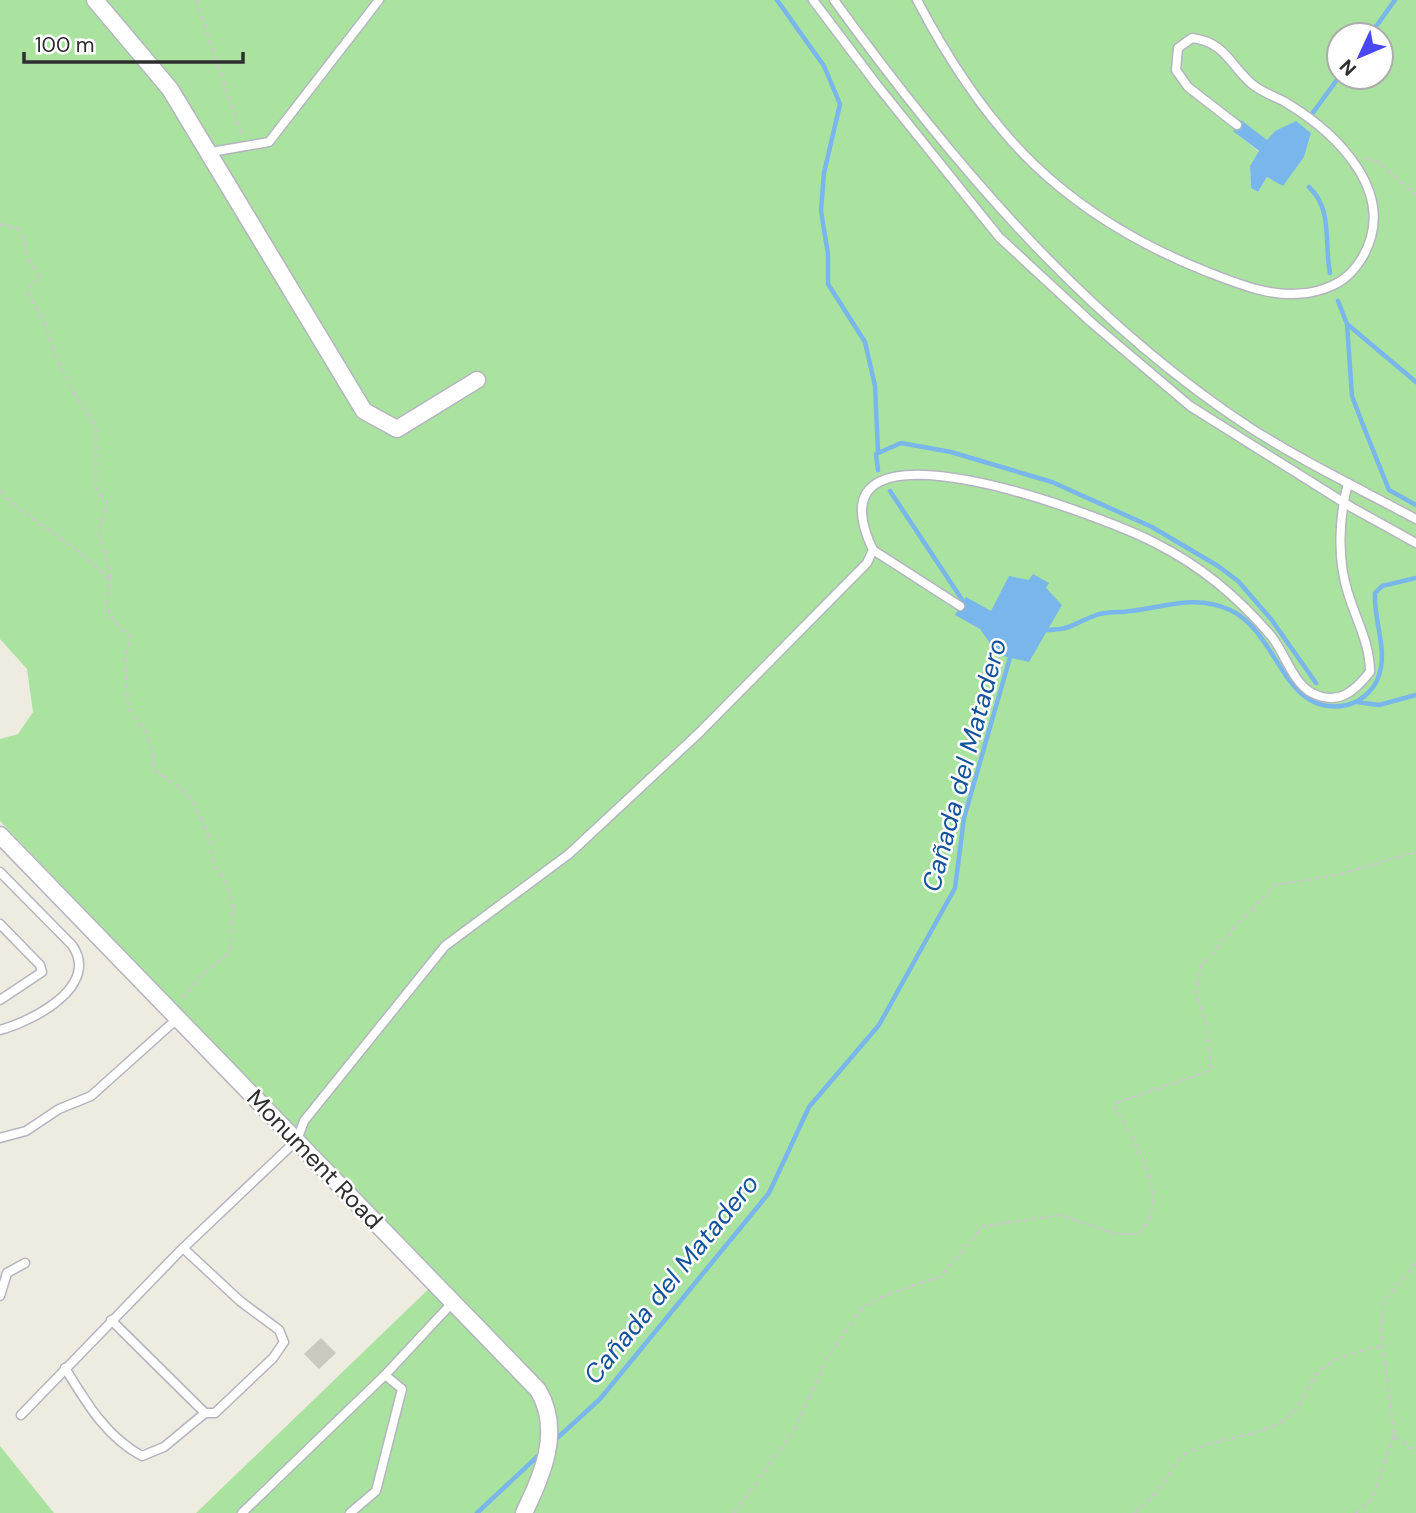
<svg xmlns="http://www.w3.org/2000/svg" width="1416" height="1513" viewBox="0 0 1416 1513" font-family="'DM Sans',sans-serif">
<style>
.green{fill:#aae2a0;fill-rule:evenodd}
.water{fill:#79b6eb}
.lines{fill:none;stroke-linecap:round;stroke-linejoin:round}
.stream{stroke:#79b6eb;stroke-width:4.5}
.building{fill:#cac9bf}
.service-casing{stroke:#b4b4c0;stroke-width:11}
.minor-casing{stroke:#b4b4c0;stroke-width:19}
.path{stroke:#c9c9c9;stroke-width:2.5;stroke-dasharray:5 3.5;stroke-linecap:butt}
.service{stroke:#fff;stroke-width:8}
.minor{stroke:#fff;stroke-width:16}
.labels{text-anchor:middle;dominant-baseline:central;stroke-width:5;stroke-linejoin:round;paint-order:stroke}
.street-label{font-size:24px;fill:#2e2e2e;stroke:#fff}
.water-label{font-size:26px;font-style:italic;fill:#12529d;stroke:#fff}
</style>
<rect width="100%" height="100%" fill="#eeebe1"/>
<g class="green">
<path d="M 0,0 L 1416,0 L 1416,1513 L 196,1513 L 439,1279 L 0,821 L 0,739 L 18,734 L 33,712 L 27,669 L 0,639 ZM 1339,35 L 1381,35 L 1381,77 L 1339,77 ZM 1234,131 L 1267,140 L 1311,133 L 1304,157 L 1283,185 L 1267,177 L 1258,192 L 1251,188 L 1250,166 L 1259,152 Z"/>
<path d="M 0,1446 L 54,1513 L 0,1513 Z"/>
</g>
<g class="water">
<path d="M 1241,120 L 1267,140 L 1275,131 L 1296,121 L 1311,133 L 1304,157 L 1283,186 L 1267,177 L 1258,192 L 1251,188 L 1250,166 L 1259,151 L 1233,131 Z"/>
<path d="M 1033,574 L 1049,583 L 1046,588 L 1062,605 L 1029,662 L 990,653 L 991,645 L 980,629 L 955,615 L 966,597 L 991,611 L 1009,576 L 1029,580 Z"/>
</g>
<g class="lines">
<g class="stream">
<path d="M 777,0 L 824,66 L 840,104 L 824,173 L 821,211 L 828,254 L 828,284 L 865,342 L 875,386 L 878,452"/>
<path d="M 1370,35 L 1395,0"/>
<path d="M 1312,114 L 1339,77"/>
<path d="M 1309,187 C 1333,209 1324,243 1330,273"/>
<path d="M 1338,301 L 1347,324 L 1416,382"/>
<path d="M 1347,324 L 1352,396 L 1363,425 L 1389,490 L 1416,505"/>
<path d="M 878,470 L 876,454 L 901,443 L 951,452 L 1052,482 L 1152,527 L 1218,566 L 1238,581 L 1271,619 L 1316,683"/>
<path d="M 890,491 L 965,604"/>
<path d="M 1043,630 C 1073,630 1069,625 1094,616 C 1105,611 1118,613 1131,611 C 1165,607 1196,594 1230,610 C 1279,632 1283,719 1347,705 C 1360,702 1373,691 1378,678 C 1389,651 1373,620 1375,593 L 1382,586 L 1416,578"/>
<path d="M 1356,702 L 1379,705 L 1416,695"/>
<path d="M 554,1441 L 600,1399 L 769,1193 L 809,1107 L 879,1025 L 955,888 L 964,818 L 1011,654"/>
<path d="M 477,1513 L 540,1454"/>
</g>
</g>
<path class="building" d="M 321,1338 L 336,1353 L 319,1369 L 304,1354 Z"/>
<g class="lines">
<defs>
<g id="service">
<path d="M 813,0 L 877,85 L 999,237 L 1092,323 L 1190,406 L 1351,507 L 1416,543"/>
<path d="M 834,0 C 949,159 1083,318 1249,427 C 1302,461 1360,489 1416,519"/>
<path d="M 917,0 C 987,134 1063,214 1205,271 C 1241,285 1278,301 1317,291 C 1339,285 1351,276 1362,258 C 1400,194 1337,133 1285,102 C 1274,96 1261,92 1252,84 C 1230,65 1225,42 1192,38 L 1178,48 L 1176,70 L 1188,87 L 1237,125"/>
<path d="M 211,152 L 269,142 L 379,0"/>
<path d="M 873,550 L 960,606"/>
<path d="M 0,872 L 72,945 C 101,986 33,1021 0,1030"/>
<path d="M 0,924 L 40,965 L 42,972 L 0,1000"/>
<path d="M 0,1138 L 26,1131 L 59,1109 L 91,1096 L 178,1018"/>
<path d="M 0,1296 L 7,1273 L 25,1263"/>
<path d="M 111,1320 L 205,1413 L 215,1413 L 273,1358 L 284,1342 L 279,1330 L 240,1301 L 183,1248"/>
<path d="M 65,1368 C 86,1402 106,1437 142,1456 L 164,1447 L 205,1413"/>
<path d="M 21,1415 L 179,1252 L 297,1140 L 304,1121 L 445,946 L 569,854 L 699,733 L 867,563 L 873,550 C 800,398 1111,519 1157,544 C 1203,567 1239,598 1272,637 C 1285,654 1293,683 1312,693 C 1338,706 1354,692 1370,672 C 1370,643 1356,620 1348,593 C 1337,559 1339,517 1348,483"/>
<path d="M 242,1513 L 385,1375 L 453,1302"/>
<path d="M 350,1513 L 376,1491 L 402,1389 L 385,1375"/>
</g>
<g id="minor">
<path d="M 95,0 L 170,89 L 364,411 L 397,429 L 477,380"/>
<path d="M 0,835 L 538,1390 C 562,1430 543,1474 524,1513"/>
</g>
</defs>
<use href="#service" class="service-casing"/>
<use href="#minor" class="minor-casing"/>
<g class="path">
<path d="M 196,0 L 242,136"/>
<path d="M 1365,158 L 1378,162 L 1416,195"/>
<path d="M 0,224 L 19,229 C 26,240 25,247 28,258 C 31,266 39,270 40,279 L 32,283 L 27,292 L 44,322 L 55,355 L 74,393 L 96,427 L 95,487 L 106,501 L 106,507 L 98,532 L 106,553 L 110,581"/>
<path d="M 0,491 C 34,525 79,545 110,581 C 102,613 109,616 131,637 L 125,658 L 128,708 L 146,733 L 153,753 L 153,769 L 184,791 L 194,803 L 209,837 L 215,867 L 228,886 L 233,906 L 230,952 L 201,976 L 181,1000"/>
<path d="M 1416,1263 L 1383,1302 L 1381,1333 L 1394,1435 L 1416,1452"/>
<path d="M 734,1513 L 795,1429 L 827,1358 L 862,1308 L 886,1295 L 941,1276 L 983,1226 L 1061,1215 L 1115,1234 L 1138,1234 C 1175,1196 1132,1143 1114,1104 L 1211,1070 L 1207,1027 L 1196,994 L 1201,966 L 1225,938 L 1275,885 L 1337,875 L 1416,852"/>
<path d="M 1134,1513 C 1142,1506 1150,1499 1158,1491 C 1167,1480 1175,1459 1187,1453 C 1219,1436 1258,1439 1288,1417 C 1303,1405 1307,1387 1318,1372 C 1329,1359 1366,1348 1382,1346"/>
<path d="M 1355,1513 L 1372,1500 L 1394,1435"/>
</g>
<use href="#service" class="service"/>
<use href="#minor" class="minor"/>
</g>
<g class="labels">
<g class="street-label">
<text transform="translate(315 1159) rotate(46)">Monument Road</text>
</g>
<g class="water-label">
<text transform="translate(964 765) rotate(-75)">Cañada del Matadero</text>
<text transform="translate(671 1279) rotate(-51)">Cañada del Matadero</text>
</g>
</g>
<g transform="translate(1360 56) rotate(226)"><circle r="33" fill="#ffffff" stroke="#ababab" stroke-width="2"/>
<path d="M0-5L12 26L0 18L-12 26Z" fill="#4a48f4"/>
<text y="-10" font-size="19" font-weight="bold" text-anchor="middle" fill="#2e2e2e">N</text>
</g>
<path d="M24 52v10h219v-10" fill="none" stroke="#2e2e2e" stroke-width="3.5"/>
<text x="35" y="52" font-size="21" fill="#2e2e2e" stroke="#ffffff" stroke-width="5" paint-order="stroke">100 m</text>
</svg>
